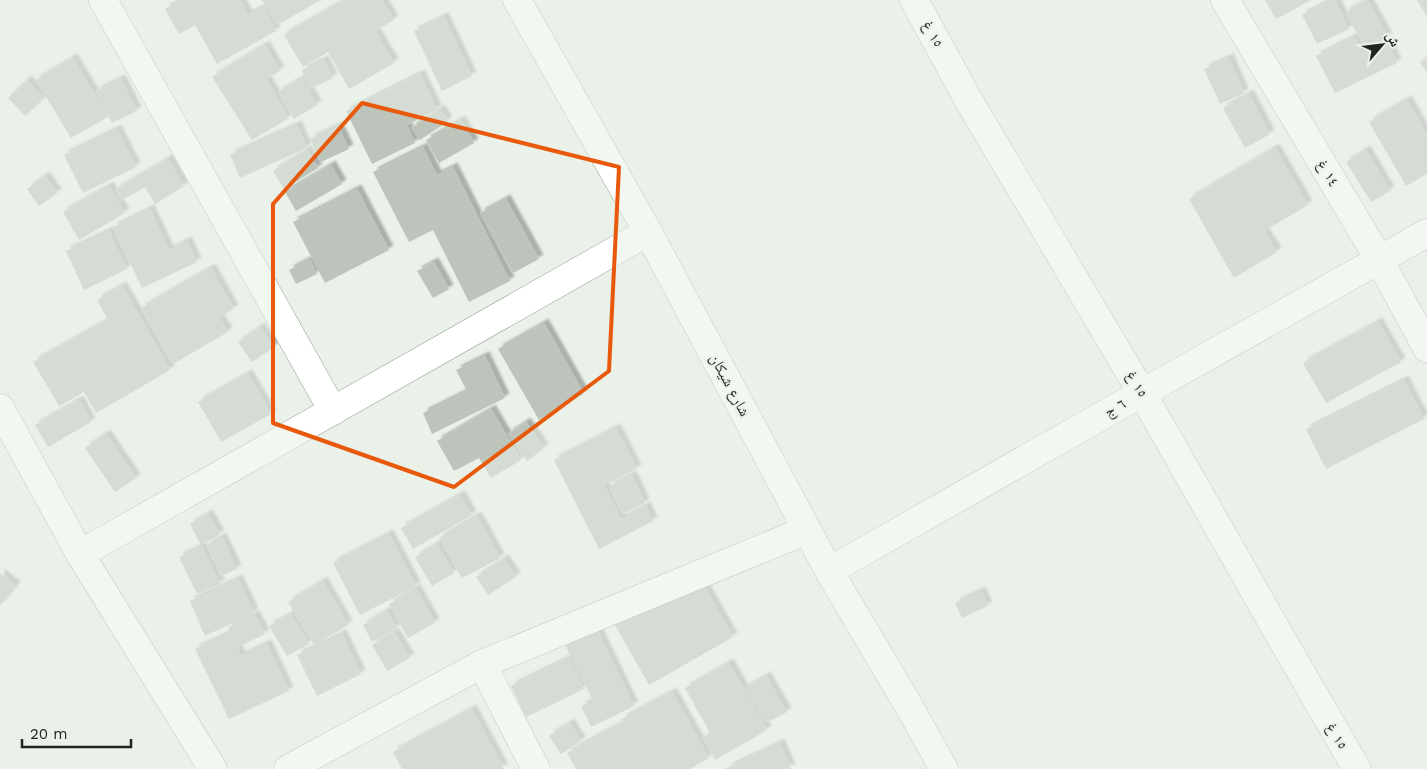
<svg xmlns="http://www.w3.org/2000/svg" width="1427" height="769" viewBox="0 0 1427 769" font-family="'Work Sans','Noto Naskh Arabic',sans-serif">
<style>
.building{fill:#bdc4bb;filter:url(#shadow)}
.lines{fill:none;stroke-linecap:round;stroke-linejoin:round}
.minor-casing{stroke:#99a198;stroke-width:29}
.tertiary-casing{stroke:#99a198;stroke-width:29}
.minor{stroke:#fff;stroke-width:28}
.tertiary{stroke:#fff;stroke-width:28}
.marked{fill:none;stroke:#e8590c;stroke-width:4;stroke-linejoin:round}
.labels{text-anchor:middle;dominant-baseline:central;stroke-width:4;stroke-linejoin:round;paint-order:stroke}
.street-label{font-size:15px;fill:#222421;stroke:#e9f1e8}
</style>
<defs>
<filter id="shadow"><feDropShadow dx="4.5" dy="-4.5" stdDeviation="1" flood-color="#0004"/></filter>
</defs>
<rect width="100%" height="100%" fill="#e9f1e8"/>
<g class="building">
<path d="M 181,0 L 240,0 L 248,15 L 264,7 L 276,31 L 217,64 L 195,25 L 179,34 L 165,9 Z"/>
<path d="M 262,0 L 321,0 L 277,25 Z"/>
<path d="M 345,0 L 382,0 L 394,20 L 375,31 L 394,63 L 349,89 L 328,52 L 303,67 L 284,35 Z"/>
<path d="M 1265,0 L 1311,0 L 1276,19 Z"/>
<path d="M 1332,0 L 1335,0 L 1349,29 L 1317,44 L 1302,15 Z"/>
<path d="M 1367,0 L 1388,37 L 1366,49 L 1345,13 Z"/>
<path d="M 1417,0 L 1427,0 L 1427,17 Z"/>
<path d="M 444,17 L 472,76 L 442,91 L 414,31 Z"/>
<path d="M 1354,37 L 1363,53 L 1387,42 L 1397,63 L 1335,93 L 1316,56 Z"/>
<path d="M 265,45 L 280,71 L 266,79 L 289,118 L 252,140 L 212,77 Z"/>
<path d="M 73,58 L 108,117 L 71,138 L 36,80 Z"/>
<path d="M 1229,58 L 1244,93 L 1220,104 L 1204,69 Z"/>
<path d="M 1427,58 L 1427,73 L 1420,62 Z"/>
<path d="M 324,60 L 333,78 L 310,89 L 302,70 Z"/>
<path d="M 420,74 L 437,109 L 407,125 L 415,143 L 372,164 L 346,111 Z"/>
<path d="M 302,78 L 317,105 L 294,119 L 278,92 Z"/>
<path d="M 121,79 L 137,111 L 112,123 L 96,91 Z"/>
<path d="M 27,80 L 44,98 L 25,116 L 8,98 Z"/>
<path d="M 1249,94 L 1270,134 L 1245,148 L 1223,108 Z"/>
<path d="M 1407,100 L 1427,135 L 1427,174 L 1406,186 L 1369,122 Z"/>
<path d="M 440,109 L 448,121 L 420,140 L 411,128 Z"/>
<path d="M 461,120 L 474,143 L 439,163 L 426,140 Z"/>
<path d="M 297,125 L 307,148 L 240,178 L 230,155 Z"/>
<path d="M 338,126 L 349,149 L 321,162 L 310,139 Z"/>
<path d="M 117,129 L 136,167 L 83,193 L 64,155 Z"/>
<path d="M 423,147 L 437,175 L 453,167 L 510,281 L 469,302 L 433,230 L 409,242 L 373,172 Z"/>
<path d="M 1275,148 L 1308,205 L 1264,231 L 1277,252 L 1234,278 L 1189,199 Z"/>
<path d="M 307,150 L 318,168 L 284,189 L 273,171 Z"/>
<path d="M 1366,150 L 1390,191 L 1371,202 L 1346,162 Z"/>
<path d="M 168,159 L 184,186 L 155,204 L 145,187 L 121,201 L 115,190 Z"/>
<path d="M 331,165 L 342,184 L 296,211 L 285,192 Z"/>
<path d="M 45,176 L 57,193 L 39,206 L 27,189 Z"/>
<path d="M 109,186 L 125,213 L 79,240 L 63,212 Z"/>
<path d="M 357,189 L 389,250 L 325,283 L 293,222 Z"/>
<path d="M 506,199 L 539,259 L 513,273 L 480,213 Z"/>
<path d="M 150,209 L 169,250 L 187,241 L 197,262 L 142,288 L 113,227 Z"/>
<path d="M 109,231 L 127,269 L 84,290 L 66,251 Z"/>
<path d="M 310,259 L 317,274 L 296,284 L 289,270 Z"/>
<path d="M 434,262 L 449,289 L 433,298 L 417,271 Z"/>
<path d="M 211,268 L 234,309 L 219,317 L 228,332 L 173,364 L 141,308 Z"/>
<path d="M 122,286 L 170,370 L 96,413 L 84,392 L 59,406 L 33,362 L 108,320 L 97,300 Z"/>
<path d="M 1378,322 L 1401,362 L 1326,403 L 1303,363 Z"/>
<path d="M 544,323 L 584,394 L 539,420 L 498,349 Z"/>
<path d="M 260,327 L 274,347 L 252,362 L 238,342 Z"/>
<path d="M 485,356 L 505,398 L 432,434 L 423,413 L 467,391 L 456,370 Z"/>
<path d="M 248,374 L 271,414 L 221,442 L 198,402 Z"/>
<path d="M 1404,380 L 1424,419 L 1326,469 L 1306,429 Z"/>
<path d="M 79,400 L 91,422 L 48,447 L 35,425 Z"/>
<path d="M 491,409 L 521,460 L 491,478 L 479,458 L 454,471 L 437,441 Z"/>
<path d="M 526,422 L 544,448 L 527,461 L 508,434 Z"/>
<path d="M 616,428 L 637,469 L 604,485 L 621,519 L 646,506 L 653,521 L 599,549 L 554,460 Z"/>
<path d="M 106,434 L 136,478 L 115,492 L 85,448 Z"/>
<path d="M 632,475 L 645,503 L 622,514 L 609,486 Z"/>
<path d="M 460,495 L 472,515 L 413,549 L 401,528 Z"/>
<path d="M 208,514 L 220,534 L 201,545 L 190,524 Z"/>
<path d="M 477,516 L 500,558 L 462,578 L 439,538 Z"/>
<path d="M 389,534 L 416,586 L 360,615 L 333,563 Z"/>
<path d="M 222,537 L 237,569 L 221,576 L 206,545 Z"/>
<path d="M 437,544 L 454,573 L 432,586 L 415,557 Z"/>
<path d="M 202,546 L 220,584 L 197,594 L 179,557 Z"/>
<path d="M 504,559 L 516,577 L 488,595 L 476,577 Z"/>
<path d="M 696,572 L 733,637 L 649,685 L 612,620 Z"/>
<path d="M 0,573 L 16,586 L 0,606 Z"/>
<path d="M 238,579 L 254,613 L 205,636 L 190,601 Z"/>
<path d="M 323,581 L 348,625 L 314,645 L 288,602 Z"/>
<path d="M 416,588 L 435,623 L 408,638 L 389,604 Z"/>
<path d="M 981,591 L 988,606 L 962,618 L 955,603 Z"/>
<path d="M 387,611 L 397,628 L 372,642 L 363,625 Z"/>
<path d="M 291,614 L 309,644 L 287,656 L 269,626 Z"/>
<path d="M 255,615 L 265,634 L 238,647 L 228,627 Z"/>
<path d="M 596,628 L 634,706 L 591,727 L 581,706 L 593,701 L 564,643 Z"/>
<path d="M 394,632 L 410,658 L 387,671 L 372,645 Z"/>
<path d="M 230,633 L 241,656 L 267,644 L 289,691 L 229,719 L 195,649 Z"/>
<path d="M 342,634 L 361,674 L 317,696 L 297,655 Z"/>
<path d="M 569,658 L 584,689 L 526,717 L 511,686 Z"/>
<path d="M 729,663 L 767,730 L 715,760 L 703,737 L 710,733 L 685,688 Z"/>
<path d="M 766,676 L 787,712 L 766,723 L 745,688 Z"/>
<path d="M 672,692 L 709,758 L 690,769 L 576,769 L 567,753 L 624,722 L 622,719 Z"/>
<path d="M 472,709 L 504,769 L 402,769 L 393,752 Z"/>
<path d="M 570,723 L 581,741 L 561,754 L 549,736 Z"/>
<path d="M 780,743 L 791,769 L 725,769 Z"/>
</g>
<g class="lines">
<defs>
<g id="minor">
<path d="M 103,0 L 333,411"/>
<path d="M 914,0 L 969,101 L 1142,393 L 1280,636 L 1357,769"/>
<path d="M 1225,0 L 1379,259 L 1427,348"/>
<path d="M 0,408 L 80,554 L 213,769"/>
<path d="M 80,554 L 648,232"/>
<path d="M 829,571 L 1142,393 L 1427,233"/>
<path d="M 482,664 L 536,769"/>
<path d="M 288,769 L 482,664 L 807,530"/>
</g>
<path id="tertiary" d="M 517,0 L 648,232 L 829,571 L 910,708 L 944,769"/>
</defs>
<use href="#minor" class="minor-casing"/>
<use href="#tertiary" class="tertiary-casing"/>
<use href="#minor" class="minor"/>
<use href="#tertiary" class="tertiary"/>
</g>
<path d="M0 0H1427V769H0ZM 362,103 L 619,167 L 609,371 L 454,487 L 273,423 L 273,204 Z" fill="#e9f1e8" fill-opacity=".55" fill-rule="evenodd"/>
<path class="marked" d="M 362,103 L 619,167 L 609,371 L 454,487 L 273,423 L 273,204 Z"/>
<g class="labels">
<g class="street-label">
<text transform="translate(933 34) rotate(61)">١٥ غ</text>
<text transform="translate(1328 173) rotate(59)">١٤ غ</text>
<text transform="translate(1137 384) rotate(60)">١٥ غ</text>
<text transform="translate(730 385) rotate(62)">شارع شيكان</text>
<text transform="translate(1115 408) rotate(-30)">٦ ج</text>
<text transform="translate(1337 736) rotate(60)">١٥ غ</text>
</g>
</g>
<g transform="translate(1382 45) rotate(62)" stroke="#e9f1e8" stroke-width="4" paint-order="stroke">
<path d="M0-4L9 19L0 12L-9 19Z" fill="#222421"/>
<text y="-8" font-size="14" font-weight="bold" text-anchor="middle" fill="#222421">ش</text>
</g>
<path d="M22 739v8h109v-8" fill="none" stroke="#222421" stroke-width="2.5"/>
<text x="30" y="739" font-size="15" fill="#222421" stroke="#e9f1e8" stroke-width="4" paint-order="stroke">20 m</text>
</svg>
